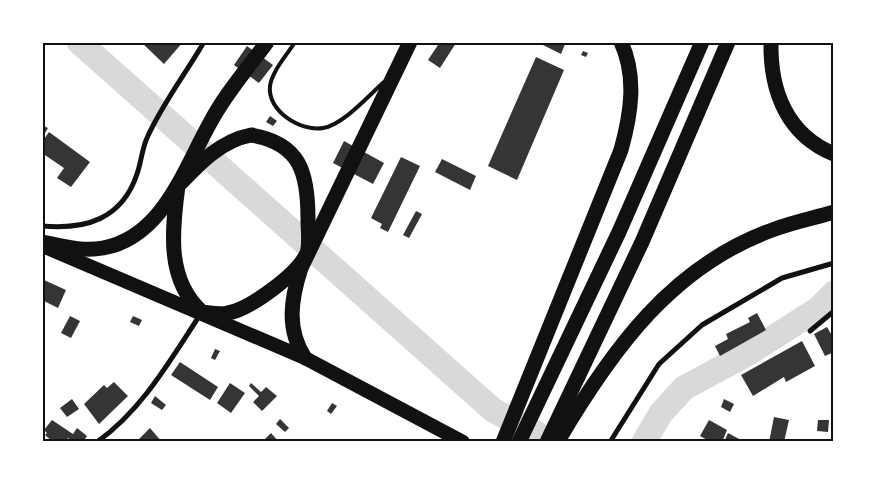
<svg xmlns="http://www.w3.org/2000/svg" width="876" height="484" viewBox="0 0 876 484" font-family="'Varela Round',sans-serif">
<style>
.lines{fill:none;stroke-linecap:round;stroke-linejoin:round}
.river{stroke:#d9d9d9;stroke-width:25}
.building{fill:#353535}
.service{stroke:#111;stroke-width:4}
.minor{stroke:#111;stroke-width:5}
.trunk{stroke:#111;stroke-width:14}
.motorway{stroke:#111;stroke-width:15}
.neatline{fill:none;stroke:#111;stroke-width:2}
</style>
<rect width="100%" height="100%" fill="#fff"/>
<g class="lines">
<g class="river">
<path d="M 79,42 L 493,410 L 552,442"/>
<path d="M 644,442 L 661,413 L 684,388 L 749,353 L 818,309 L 834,293"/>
</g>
</g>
<g class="building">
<path d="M 141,42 L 183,42 L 164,64 Z"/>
<path d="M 440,42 L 456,43 L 440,68 L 428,60 Z"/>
<path d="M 537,42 L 566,42 L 561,54 Z"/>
<path d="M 247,46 L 273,65 L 259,83 L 234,65 Z"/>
<path d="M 583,51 L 588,53 L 586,57 L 581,55 Z"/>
<path d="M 536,57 L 564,70 L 517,180 L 488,166 Z"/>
<path d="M 270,116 L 277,121 L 273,126 L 266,122 Z"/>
<path d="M 44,126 L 48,128 L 42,138 L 42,129 Z"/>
<path d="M 49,132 L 90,162 L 71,187 L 57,178 L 64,168 L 42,153 L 42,142 Z"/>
<path d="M 344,141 L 384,163 L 373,184 L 333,163 Z"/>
<path d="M 401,157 L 420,166 L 388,232 L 380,228 L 382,224 L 371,218 Z"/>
<path d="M 442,159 L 476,176 L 470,190 L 435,172 Z"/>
<path d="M 416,211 L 422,214 L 409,238 L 403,235 Z"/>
<path d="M 44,280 L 66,290 L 58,308 L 42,300 Z"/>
<path d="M 757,313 L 766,330 L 720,356 L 715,346 L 728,339 L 726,334 L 750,322 L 748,318 Z"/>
<path d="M 70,316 L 80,321 L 71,338 L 61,333 Z"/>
<path d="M 133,316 L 142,320 L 139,326 L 130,322 Z"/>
<path d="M 827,327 L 834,339 L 834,352 L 825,356 L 814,334 Z"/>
<path d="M 802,341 L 815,366 L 786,382 L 784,377 L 753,396 L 741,375 Z"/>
<path d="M 215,349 L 220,351 L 215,360 L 211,358 Z"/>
<path d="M 180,362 L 218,387 L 210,400 L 171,375 Z"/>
<path d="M 114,382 L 128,396 L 99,424 L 84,404 L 104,385 L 107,388 Z"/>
<path d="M 230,383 L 245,393 L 231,413 L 217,403 Z"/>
<path d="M 251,383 L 261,392 L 266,387 L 277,396 L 262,411 L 253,402 L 259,396 L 249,386 Z"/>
<path d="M 155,396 L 166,405 L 162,410 L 151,403 Z"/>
<path d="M 72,399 L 79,409 L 67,417 L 60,408 Z"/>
<path d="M 724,399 L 734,404 L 730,412 L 721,407 Z"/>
<path d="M 332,403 L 337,406 L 331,414 L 327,411 Z"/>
<path d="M 774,417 L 789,420 L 784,442 L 769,442 Z"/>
<path d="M 280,419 L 289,428 L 285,432 L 276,424 Z"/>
<path d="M 52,420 L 73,434 L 77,428 L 87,436 L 83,442 L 73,442 L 68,438 L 66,442 L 53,442 L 45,435 L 47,433 L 44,430 Z"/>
<path d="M 709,420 L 727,430 L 722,442 L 711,442 L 700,436 Z"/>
<path d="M 818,420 L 829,420 L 828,432 L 817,431 Z"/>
<path d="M 150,428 L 162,442 L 136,442 Z"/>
<path d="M 271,433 L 279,442 L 262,442 Z"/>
<path d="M 728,433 L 741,440 L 740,442 L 724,442 Z"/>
</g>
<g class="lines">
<path class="service" d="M 295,42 C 287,55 272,71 270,86 C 267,111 301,132 323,128 C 343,125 369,95 384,82"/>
<g class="minor">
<path d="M 42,226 C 86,230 122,219 137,174 C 141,163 142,149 147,138 C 161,106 186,73 204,42"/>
<path d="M 810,331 L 834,311"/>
<path d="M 97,442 C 143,409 170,360 200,315"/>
<path d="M 610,442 L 659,364 L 702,325 L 782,278 L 834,263"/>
</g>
<path class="trunk" d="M 45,247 L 305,358 L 463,442"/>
<g class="motorway">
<path d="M 771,42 C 770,91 787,135 834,154"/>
<path d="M 251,135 C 301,143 308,174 308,219 C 308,229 310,245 307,253 C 298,274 250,309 228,313 C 220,315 211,313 202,312 C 166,280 172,230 178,186 C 199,164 220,141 251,135 Z"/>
<path d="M 42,242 C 62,246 83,252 103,248 C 163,237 184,169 210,123 C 225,94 248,68 267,42"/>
<path d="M 305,358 C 286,329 291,299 301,268 L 410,42"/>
<path d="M 558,441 C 611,351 672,265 775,229 C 794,222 814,218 834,212"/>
<path d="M 503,442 L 621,150 C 631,114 637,77 621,42"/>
<path d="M 519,442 L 619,232 L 702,42"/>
<path d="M 547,442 L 642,242 L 728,42"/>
</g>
</g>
<rect width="876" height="484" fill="none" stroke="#ffffff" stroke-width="88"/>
<rect x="44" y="44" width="788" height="396" class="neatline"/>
</svg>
